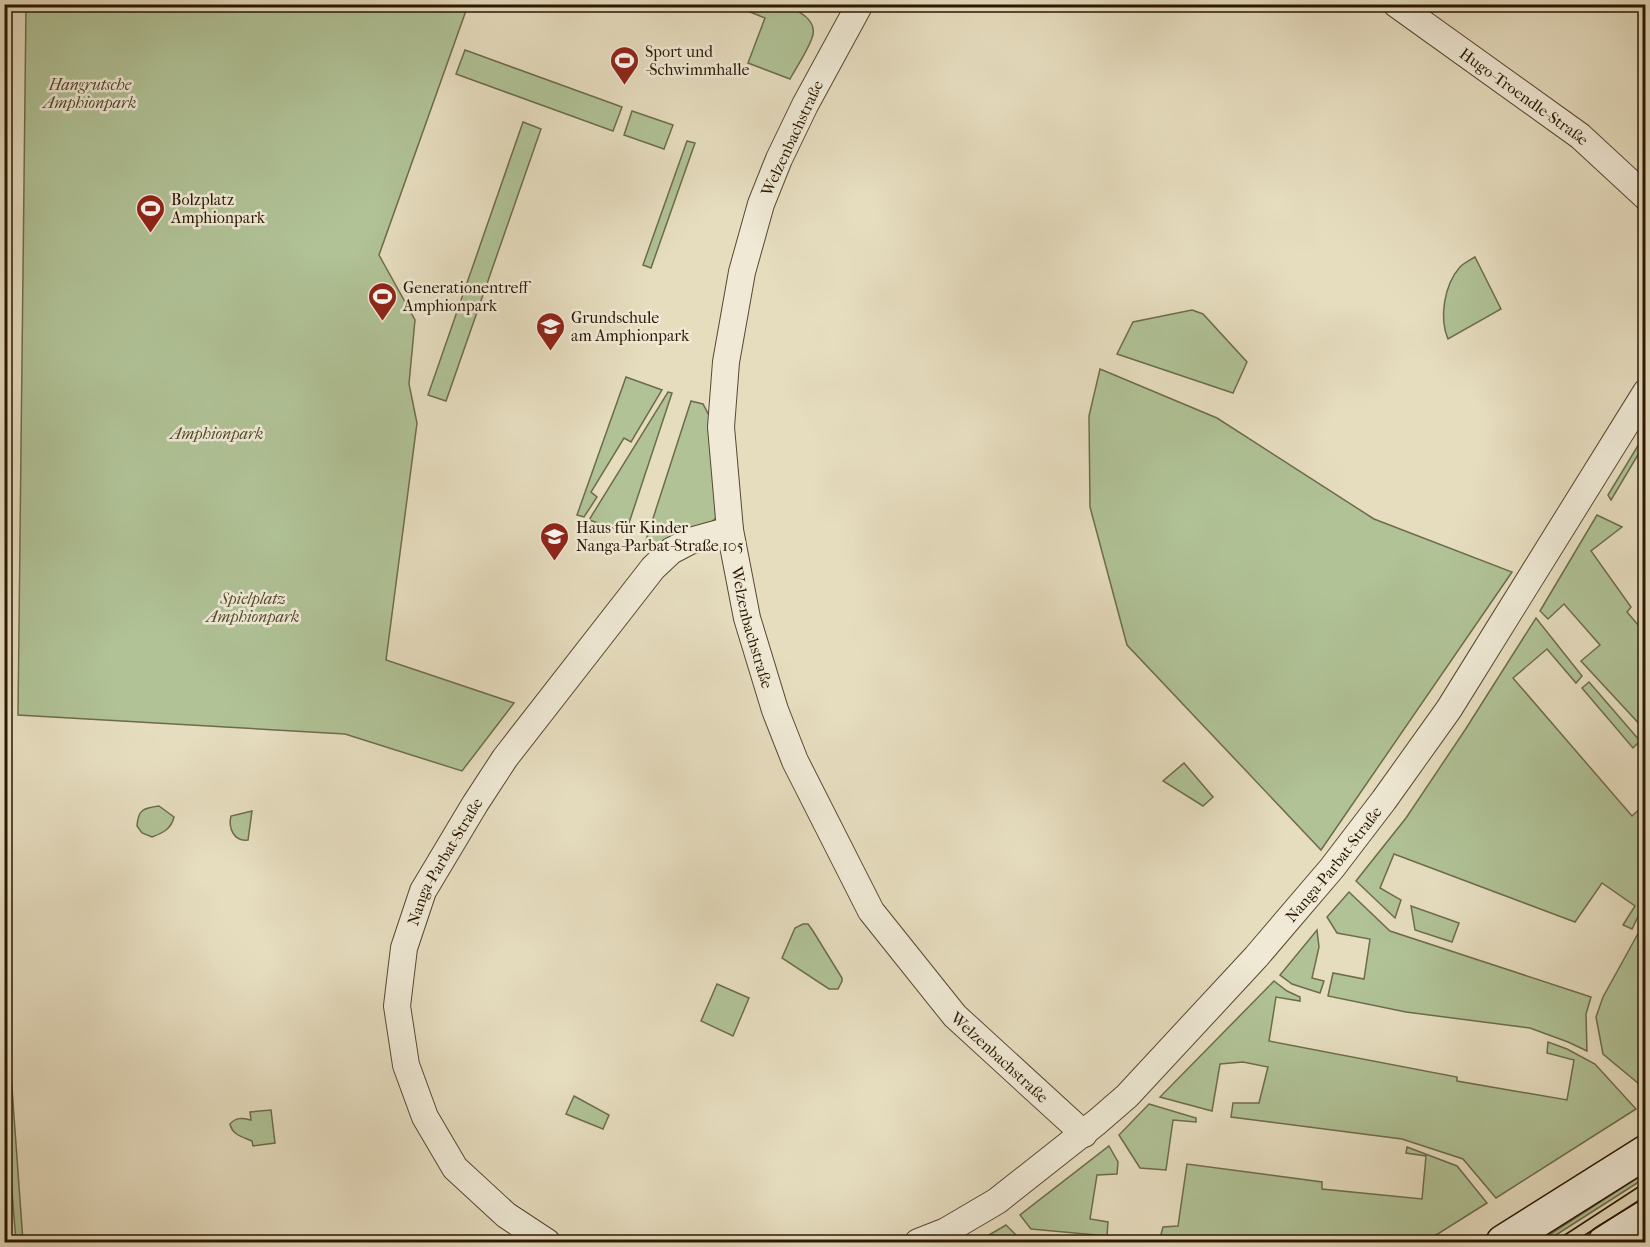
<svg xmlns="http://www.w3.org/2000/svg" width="1650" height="1247" viewBox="0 0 1650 1247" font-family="'IM FELL French Canon',serif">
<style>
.green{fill:#b0c296;stroke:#6d6c4b;stroke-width:1.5}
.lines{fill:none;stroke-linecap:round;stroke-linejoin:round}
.minor-casing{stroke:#594830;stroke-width:28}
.secondary-casing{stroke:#2a1700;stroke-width:36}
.minor{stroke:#efe9d5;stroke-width:26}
.secondary{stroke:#efe9d5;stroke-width:33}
.tram{stroke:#2a1700;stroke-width:1.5}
.labels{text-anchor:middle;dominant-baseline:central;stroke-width:5;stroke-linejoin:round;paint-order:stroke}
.poi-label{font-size:16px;fill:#2a1700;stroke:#efe9d5;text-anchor:start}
.park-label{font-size:16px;font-style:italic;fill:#524a2d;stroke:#efe9d5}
.street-label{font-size:16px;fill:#2a1700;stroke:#efe9d5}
</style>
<rect width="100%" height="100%" fill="#e6ddbf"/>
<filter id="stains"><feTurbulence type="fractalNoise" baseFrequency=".00333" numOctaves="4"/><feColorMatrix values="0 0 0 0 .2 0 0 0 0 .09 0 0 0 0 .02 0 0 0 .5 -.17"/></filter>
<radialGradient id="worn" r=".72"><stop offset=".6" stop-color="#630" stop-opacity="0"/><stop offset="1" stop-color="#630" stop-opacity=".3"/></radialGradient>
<g class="green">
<path d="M 10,4 L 5,518 L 4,5 Z"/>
<path d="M 26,5 L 468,5 L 379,255 L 415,320 L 409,384 L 417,423 L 386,660 L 514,703 L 462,771 L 345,734 L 18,715 Z"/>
<path d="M 745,5 C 756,4 771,2 782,5 C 797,9 819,20 812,38 C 807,52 797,66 790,79 L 748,63 L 765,18 L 743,9 Z"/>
<path d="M 465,50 L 622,107 L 613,131 L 456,74 Z"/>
<path d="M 632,111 L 673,125 L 664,149 L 624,135 Z"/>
<path d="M 523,122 L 541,129 L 446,401 L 428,395 Z"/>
<path d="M 687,141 L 695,143 L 651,268 L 643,265 Z"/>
<path d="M 1475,257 L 1501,309 L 1448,339 C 1439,318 1444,285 1460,267 C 1464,263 1470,260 1475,257 Z"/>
<path d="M 1192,310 L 1203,314 L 1247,362 L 1233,393 L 1117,354 L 1133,322 Z"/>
<path d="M 1100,369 L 1217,418 L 1374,519 L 1512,572 L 1321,850 L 1127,645 L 1090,507 L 1089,416 Z"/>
<path d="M 626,377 L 662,390 L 631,442 L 624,438 L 591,492 L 597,497 L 584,517 L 577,515 Z"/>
<path d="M 668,392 L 672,393 L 626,532 L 589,520 Z"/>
<path d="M 691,401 L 703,404 L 715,427 L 717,514 L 715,519 L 704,528 L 660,545 L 646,540 Z"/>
<path d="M 1645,434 L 1645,443 L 1611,500 L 1608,495 Z"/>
<path d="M 1597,515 L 1622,527 L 1591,551 L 1631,607 L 1627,612 L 1645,633 L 1645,730 L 1581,661 L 1600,645 L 1564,604 L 1548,619 L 1540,611 Z"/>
<path d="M 1536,618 L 1582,676 L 1576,683 L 1547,649 L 1513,678 L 1632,816 L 1645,804 L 1645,902 L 1632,929 L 1623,925 L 1635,906 L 1602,883 L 1575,922 L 1394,854 L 1380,888 L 1401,900 L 1395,918 L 1356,881 L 1406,818 L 1465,730 Z"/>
<path d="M 1589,682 L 1640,741 L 1633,748 L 1582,688 Z"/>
<path d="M 1184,763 L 1213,797 L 1203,806 L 1163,781 Z"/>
<path d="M 159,806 L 174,817 C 171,829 163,833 152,837 L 142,833 L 137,826 C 138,810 143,808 159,806 Z"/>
<path d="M 252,811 L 248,840 C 234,842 228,828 231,816 Z"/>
<path d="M 1349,892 L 1390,931 L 1591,997 L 1586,1014 L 1587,1051 L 1568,1042 L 1530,1028 L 1406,1012 L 1328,996 L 1333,973 L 1364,979 L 1370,939 L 1337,933 L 1327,917 Z"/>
<path d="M 1411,906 L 1459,923 L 1452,942 L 1415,930 Z"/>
<path d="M 1645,921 L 1645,1089 L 1603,1054 L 1596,1017 L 1603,997 Z"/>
<path d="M 803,924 L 808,924 L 813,931 L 842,978 L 842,981 L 838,989 L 829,989 L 782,958 L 795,928 Z"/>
<path d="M 1317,930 L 1319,947 L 1312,978 L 1324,981 L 1320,993 L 1292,984 L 1280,975 Z"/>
<path d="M 1274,981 L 1287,991 L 1300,997 L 1300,1001 L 1276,997 L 1269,1041 L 1457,1077 L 1457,1081 L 1567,1100 L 1574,1060 L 1547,1053 L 1548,1042 L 1567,1049 L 1595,1064 L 1636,1109 L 1496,1198 L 1463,1159 L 1402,1139 L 1231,1117 L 1233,1103 L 1259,1103 L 1268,1067 L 1243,1062 L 1220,1064 L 1212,1111 L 1160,1097 Z"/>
<path d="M 717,984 L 749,998 L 733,1036 L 701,1021 Z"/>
<path d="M 5,990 L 23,1242 L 16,1242 L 5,1104 Z"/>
<path d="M 574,1096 L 609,1115 L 603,1129 L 566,1114 Z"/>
<path d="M 1149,1104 L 1196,1118 L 1196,1122 L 1173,1120 L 1166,1170 L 1140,1168 L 1119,1135 Z"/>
<path d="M 271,1110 L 275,1143 L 253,1146 L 252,1141 C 243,1137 232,1135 230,1124 C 236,1117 242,1118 251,1120 L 250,1112 Z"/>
<path d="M 1109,1146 L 1118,1162 L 1117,1174 L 1097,1175 L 1090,1219 L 1108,1222 L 1107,1236 L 1031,1229 L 1020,1215 Z"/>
<path d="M 1407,1147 L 1457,1166 L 1487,1203 L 1425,1242 L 1159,1242 L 1163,1227 L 1178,1226 L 1187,1164 L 1322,1182 L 1322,1189 L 1422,1199 L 1426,1156 L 1406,1153 Z"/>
<path d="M 1645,1173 L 1645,1178 L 1545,1242 L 1538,1242 Z"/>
<path d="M 1006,1225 L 1023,1242 L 977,1242 Z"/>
</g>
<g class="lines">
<defs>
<g id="minor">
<path id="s1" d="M 860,4 L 805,105 L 779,159 L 761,204 L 742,272 L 726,362 L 721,427 L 730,530 L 747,618 L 775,710 L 795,761 L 871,911 L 955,1016 L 1084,1134"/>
<path id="s2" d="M 1396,4 L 1580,136 L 1646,197"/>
<path id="s3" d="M 547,1242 L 506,1215 L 455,1168 L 425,1117 L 406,1065 L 397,1006 L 404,948 L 423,891 L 475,804 L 505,758 L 653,568 L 671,551 L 690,541 L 730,530"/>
<path id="s4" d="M 918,1242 L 946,1231 L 997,1201 L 1097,1122 L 1127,1096 L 1256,957 L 1332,868 L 1384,800 L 1449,709 L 1646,392"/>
</g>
<g id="secondary">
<path d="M 1503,1242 L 1646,1152"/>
<path d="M 1605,1242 L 1646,1217"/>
</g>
</defs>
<use href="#minor" class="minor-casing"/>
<use href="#secondary" class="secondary-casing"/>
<use href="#minor" class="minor"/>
<use href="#secondary" class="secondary"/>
<g class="tram">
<path d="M 1554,1242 L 1646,1182"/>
<path d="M 1574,1242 L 1646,1196"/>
</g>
</g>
<defs>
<symbol id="stadium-pin" viewBox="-11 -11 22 30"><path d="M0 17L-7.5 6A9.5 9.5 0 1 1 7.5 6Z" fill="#8f2418" stroke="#efe9d5"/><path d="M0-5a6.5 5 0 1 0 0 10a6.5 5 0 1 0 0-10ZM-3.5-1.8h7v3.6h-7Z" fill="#fff"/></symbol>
<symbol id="school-pin" viewBox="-11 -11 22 30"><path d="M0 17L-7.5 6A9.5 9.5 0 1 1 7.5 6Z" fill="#8f2418" stroke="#efe9d5"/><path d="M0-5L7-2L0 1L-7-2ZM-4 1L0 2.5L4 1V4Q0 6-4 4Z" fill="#fff"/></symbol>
</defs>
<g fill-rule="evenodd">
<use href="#stadium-pin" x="608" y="44" width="33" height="45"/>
<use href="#stadium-pin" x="134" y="192" width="33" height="45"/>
<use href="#stadium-pin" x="366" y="280" width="33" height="45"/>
<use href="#school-pin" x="534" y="310" width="33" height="45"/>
<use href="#school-pin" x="538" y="520" width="33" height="45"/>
</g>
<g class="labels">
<g class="poi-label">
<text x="645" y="51">Sport und<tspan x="645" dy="18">-Schwimmhalle</tspan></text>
<text x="171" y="199">Bolzplatz<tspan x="171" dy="18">Amphionpark</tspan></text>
<text x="403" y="287">Generationentreff<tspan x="403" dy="18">Amphionpark</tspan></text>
<text x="571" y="317">Grundschule<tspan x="571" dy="18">am Amphionpark</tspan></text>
<text x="576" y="527">Haus für Kinder<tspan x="576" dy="18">Nanga-Parbat-Straße 105</tspan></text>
</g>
<g class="park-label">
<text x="90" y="84">Hangrutsche<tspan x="90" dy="18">Amphionpark</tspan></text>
<text x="217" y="433">Amphionpark</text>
<text x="253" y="598">Spielplatz<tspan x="253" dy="18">Amphionpark</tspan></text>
</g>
<g class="street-label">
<text stroke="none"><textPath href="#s2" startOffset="158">Hugo-Troendle-Straße</textPath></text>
<text transform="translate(792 138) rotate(-65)">Welzenbachstraße</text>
<text stroke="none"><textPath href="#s1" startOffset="654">Welzenbachstraße</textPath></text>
<text stroke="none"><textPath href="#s3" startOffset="447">Nanga-Parbat-Straße</textPath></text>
<text stroke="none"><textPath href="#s4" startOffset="567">Nanga-Parbat-Straße</textPath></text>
<text stroke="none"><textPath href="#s1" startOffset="1158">Welzenbachstraße</textPath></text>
</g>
</g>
<rect width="1650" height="1247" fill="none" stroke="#e6ddbf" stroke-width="24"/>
<rect x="6" y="6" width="1638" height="1235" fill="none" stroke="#2a1700" stroke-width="3"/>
<rect x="12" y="12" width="1626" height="1223" fill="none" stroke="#2a1700" stroke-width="1.5"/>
<rect width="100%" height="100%" filter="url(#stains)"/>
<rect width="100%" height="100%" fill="url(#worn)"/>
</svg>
